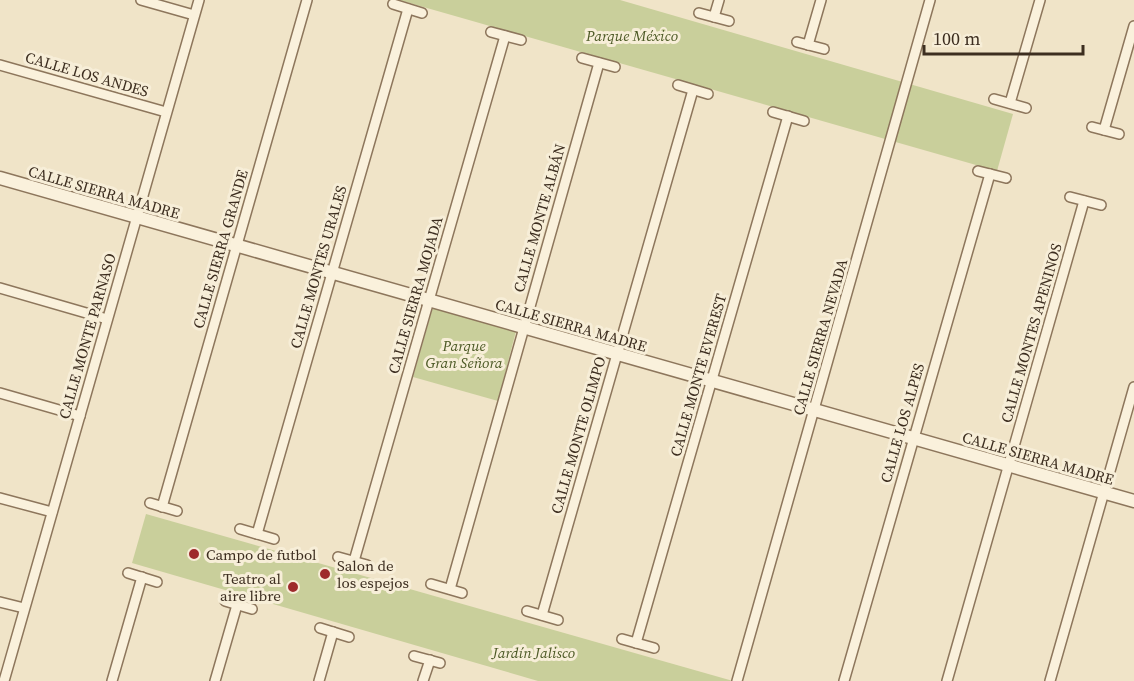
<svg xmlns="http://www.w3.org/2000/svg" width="1134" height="681" viewBox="0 0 1134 681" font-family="'Source Serif 4',serif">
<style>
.green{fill:#c9cf9b}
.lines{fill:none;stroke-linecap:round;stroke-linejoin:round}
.minor-casing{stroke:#8d765c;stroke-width:12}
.tertiary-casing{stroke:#8d765c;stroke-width:15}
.minor{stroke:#faf1dc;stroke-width:9}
.tertiary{stroke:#faf1dc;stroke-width:12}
.poi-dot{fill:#9e2a2b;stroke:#f7eed8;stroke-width:2}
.labels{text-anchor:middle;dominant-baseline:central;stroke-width:6;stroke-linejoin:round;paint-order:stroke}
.park-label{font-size:15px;font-style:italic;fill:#4d5a26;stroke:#f7eed8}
.street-label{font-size:15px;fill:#3d2e20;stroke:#f7eed8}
.poi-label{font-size:15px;fill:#3d2e20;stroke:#f7eed8;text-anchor:start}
</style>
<rect width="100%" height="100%" fill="#f0e4c8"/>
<g class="green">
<path d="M 399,0 L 620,0 L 1013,114 L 997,171 Z"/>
<path d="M 433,307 L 516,331 L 498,401 L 413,377 Z"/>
<path d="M 146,514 L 733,681 L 538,681 L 132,563 Z"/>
</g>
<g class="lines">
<defs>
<g id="minor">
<path d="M 141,0 L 194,15"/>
<path d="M 393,4 L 422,13"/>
<path d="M 699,13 L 729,21"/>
<path d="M 714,17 L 719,0"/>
<path d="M 491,32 L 521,40"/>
<path d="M 797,42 L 824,49"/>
<path d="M 808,45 L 821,0"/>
<path d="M 582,58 L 615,67"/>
<path d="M 0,65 L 166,112"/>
<path d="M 678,85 L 708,94"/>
<path d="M 994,99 L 1026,108"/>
<path d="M 1010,103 L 1040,0"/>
<path d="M 773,112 L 804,121"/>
<path d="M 1092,127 L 1119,134"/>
<path d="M 1104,130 L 1134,26"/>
<path d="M 978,171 L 1006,178"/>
<path d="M 1070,197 L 1101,205"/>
<path d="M 0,288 L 107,319"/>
<path d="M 0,393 L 80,416"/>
<path d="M 0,498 L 52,512"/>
<path d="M 150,503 L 177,511"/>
<path d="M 162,507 L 307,0"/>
<path d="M 240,529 L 274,539"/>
<path d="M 257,534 L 408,9"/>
<path d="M 338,557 L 367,565"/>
<path d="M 354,561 L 505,36"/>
<path d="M 128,573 L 157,582"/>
<path d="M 431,584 L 462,593"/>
<path d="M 450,589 L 599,63"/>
<path d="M 225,601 L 252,609"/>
<path d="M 0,602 L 24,608"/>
<path d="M 527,611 L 558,620"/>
<path d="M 542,615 L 693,90"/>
<path d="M 320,628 L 349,637"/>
<path d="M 622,639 L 654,648"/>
<path d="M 636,643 L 788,116"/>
<path d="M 414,656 L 440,663"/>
<path d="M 4,681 L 199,0"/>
<path d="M 112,681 L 142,577"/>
<path d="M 215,681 L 237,605"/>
<path d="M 319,681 L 333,632"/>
<path d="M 423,681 L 430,660"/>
<path d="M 737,681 L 930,0"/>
<path d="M 844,681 L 990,174"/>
<path d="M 947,681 L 1084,201"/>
<path d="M 1050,681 L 1134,387"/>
</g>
<path id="tertiary" d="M 0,178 L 1134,501"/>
</defs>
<use href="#minor" class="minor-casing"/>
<use href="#tertiary" class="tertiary-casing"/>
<use href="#minor" class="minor"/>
<use href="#tertiary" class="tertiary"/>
</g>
<g class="poi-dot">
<circle cx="194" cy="554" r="6"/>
<circle cx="325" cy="574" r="6"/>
<circle cx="293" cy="587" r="6"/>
</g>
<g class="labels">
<g class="park-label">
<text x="632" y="35">Parque México</text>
<text x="464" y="345">Parque<tspan x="464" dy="17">Gran Señora</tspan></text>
<text x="534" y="652">Jardín Jalisco</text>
</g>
<g class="street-label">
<text transform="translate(87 74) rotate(16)">CALLE LOS ANDES</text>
<text transform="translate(104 192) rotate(16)">CALLE SIERRA MADRE</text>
<text transform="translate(539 218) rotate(-74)">CALLE MONTE ALBÁN</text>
<text transform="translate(220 249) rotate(-74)">CALLE SIERRA GRANDE</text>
<text transform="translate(318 267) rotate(-74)">CALLE MONTES URALES</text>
<text transform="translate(415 295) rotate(-74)">CALLE SIERRA MOJADA</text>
<text transform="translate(571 325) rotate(16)">CALLE SIERRA MADRE</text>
<text transform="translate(1031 333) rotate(-74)">CALLE MONTES APENINOS</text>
<text transform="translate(87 336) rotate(-74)">CALLE MONTE PARNASO</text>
<text transform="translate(820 337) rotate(-74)">CALLE SIERRA NEVADA</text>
<text transform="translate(698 375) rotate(-74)">CALLE MONTE EVEREST</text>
<text transform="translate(902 423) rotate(-74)">CALLE LOS ALPES</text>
<text transform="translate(578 435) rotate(-74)">CALLE MONTE OLIMPO</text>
<text transform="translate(1038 458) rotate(16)">CALLE SIERRA MADRE</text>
</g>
<g class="poi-label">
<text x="206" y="554">Campo de futbol</text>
<text x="337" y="565">Salon de<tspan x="337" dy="17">los espejos</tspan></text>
<text x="281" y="578" text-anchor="end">Teatro al<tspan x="281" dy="17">aire libre</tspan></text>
</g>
</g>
<path d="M924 45v9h159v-9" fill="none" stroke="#3d2e20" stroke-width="3"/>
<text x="933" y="45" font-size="18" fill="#3d2e20" stroke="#f7eed8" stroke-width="4.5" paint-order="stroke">100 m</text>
</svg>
